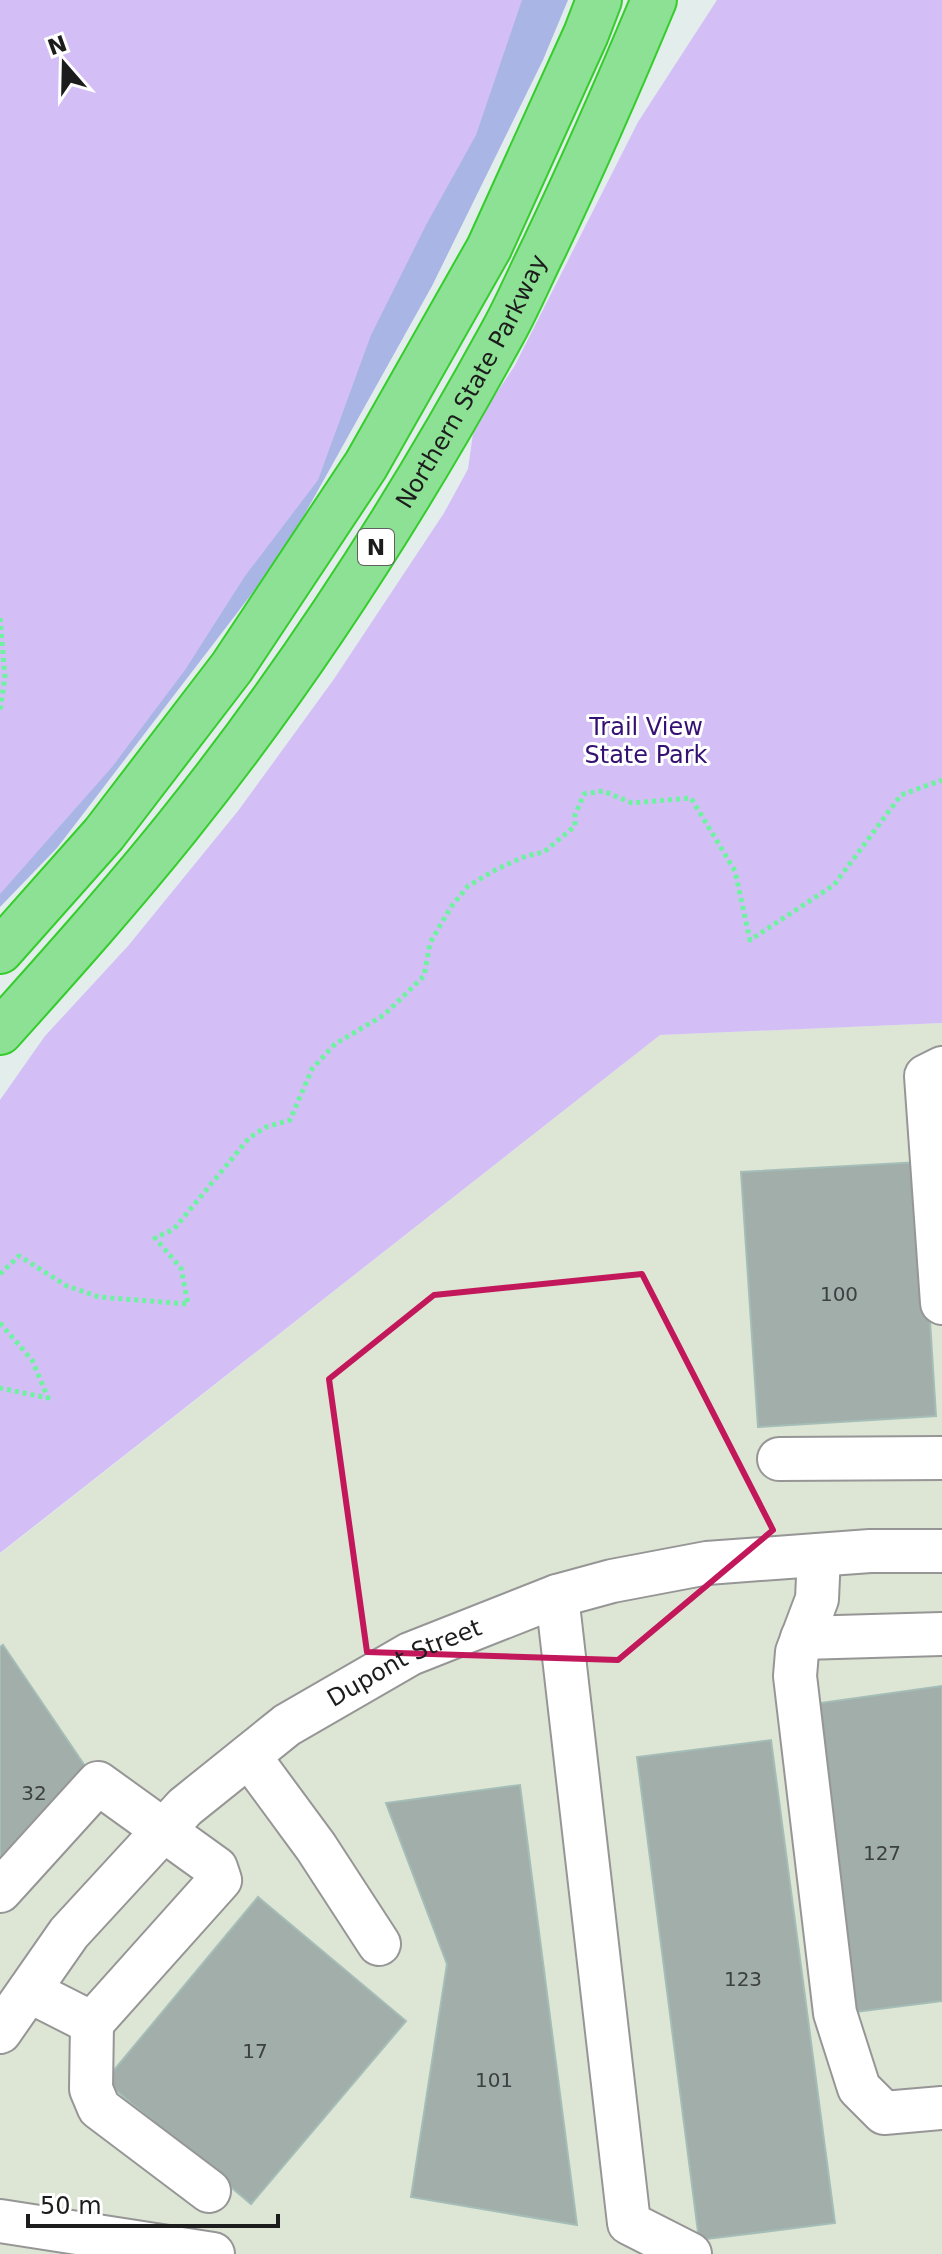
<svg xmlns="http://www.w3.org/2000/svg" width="942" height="2254" viewBox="0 0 942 2254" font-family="'DejaVu Sans',sans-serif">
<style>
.industrial{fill:#dde5d4}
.grass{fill:#a9b6e5}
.park{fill:#d3bff6}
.building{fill:#a1aeaa;stroke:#a5bdb7;stroke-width:2}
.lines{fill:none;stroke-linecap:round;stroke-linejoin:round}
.minor-casing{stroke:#969696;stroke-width:46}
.highway-casing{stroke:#36cd2c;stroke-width:48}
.path{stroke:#6df2a0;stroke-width:5;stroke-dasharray:4 4;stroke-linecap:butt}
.minor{stroke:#fff;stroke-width:42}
.highway{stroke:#8ce194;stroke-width:44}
.marked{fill:none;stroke:#c2185b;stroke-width:6;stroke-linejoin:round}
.labels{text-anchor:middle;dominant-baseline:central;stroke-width:6;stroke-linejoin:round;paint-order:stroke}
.number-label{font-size:20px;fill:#3d4040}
.shield{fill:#fff;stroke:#606060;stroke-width:2}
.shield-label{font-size:22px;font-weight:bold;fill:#1c1c1c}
.street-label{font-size:24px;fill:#1c1c1c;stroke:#fff}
.park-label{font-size:24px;fill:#341073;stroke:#fff}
</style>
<rect width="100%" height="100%" fill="#e2edec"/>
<path class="industrial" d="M 942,1023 L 942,2254 L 0,2254 L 0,1554 L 660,1035 Z"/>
<path class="grass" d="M 508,0 L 568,0 L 543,60 L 432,286 L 283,553 L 57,848 L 0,907 L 0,849 Z"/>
<g class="park">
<path d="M 0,0 L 522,0 L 476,135 L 426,225 L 371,335 L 318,480 L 245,576 L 185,670 L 112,767 L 0,894 Z"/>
<path d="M 717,0 L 942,0 L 942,1023 L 660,1035 L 0,1553 L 0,1100 L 45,1036 L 128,946 L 238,811 L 334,679 L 444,513 L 468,469 L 474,426 L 514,367 L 638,122 Z"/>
</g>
<g class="building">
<path d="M 920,1162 L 936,1416 L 758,1427 L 741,1172 Z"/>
<path d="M 3,1645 L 89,1772 L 0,1868 L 0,1647 Z"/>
<path d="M 942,1686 L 942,2001 L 848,2013 L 806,1705 Z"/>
<path d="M 771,1740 L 835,2223 L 699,2240 L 637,1757 Z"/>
<path d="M 520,1785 L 577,2225 L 411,2197 L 447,1964 L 386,1803 Z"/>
<path d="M 258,1897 L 406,2021 L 251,2204 L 105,2081 Z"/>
</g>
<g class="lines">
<defs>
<g id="minor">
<path d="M 942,1068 L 926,1076 L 942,1303"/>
<path d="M 779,1459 L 942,1458"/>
<path d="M 819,1555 L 817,1599 L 797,1652 L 795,1676 L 835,2013 L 859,2088 L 884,2113 L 942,2108"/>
<path d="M 557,1596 L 629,2223 L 690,2254"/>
<path d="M 802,1638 L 942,1634"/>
<path d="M 249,1756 L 316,1847 L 379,1944"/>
<path d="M 0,1891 L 98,1783 L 216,1868 L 220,1880 L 92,2023 L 29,1991"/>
<path d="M 92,2023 L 91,2089 L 99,2108 L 209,2191"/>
<path id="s1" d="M 0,2032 L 69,1933 L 185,1807 L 287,1725 L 410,1654 L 557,1596 L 612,1581 L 707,1563 L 870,1551 L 942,1551"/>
<path d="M 0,2221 L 213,2254"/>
</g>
<g id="highway">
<path d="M 0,951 L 104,834 L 232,667 L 366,465 L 489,248 L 586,34 L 599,0"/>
<path id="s2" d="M 0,1032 C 61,964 121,897 178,826 C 301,673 409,504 503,332 C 518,305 530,276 544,248 C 583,166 619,84 654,0"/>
</g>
</defs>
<use href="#minor" class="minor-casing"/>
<use href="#highway" class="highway-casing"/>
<g class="path">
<path d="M 0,618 L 5,677 L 0,711"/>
<path d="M 0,1274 L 19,1256 L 67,1286 L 99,1297 L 188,1304 L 181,1268 L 155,1238 L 174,1229 L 249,1138 L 266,1127 L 290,1120 L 312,1069 L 335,1044 L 384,1015 L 424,976 L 430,943 L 451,907 L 468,886 L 497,869 L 526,856 L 544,852 L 575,826 L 575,815 L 584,794 L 603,791 L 632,803 L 691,798 L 735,871 L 750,940 L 834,885 L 901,795 L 942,780"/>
<path d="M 0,1323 L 32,1360 L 48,1398 L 0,1388"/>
</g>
<use href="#minor" class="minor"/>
<use href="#highway" class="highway"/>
</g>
<path class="marked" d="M 642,1274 L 773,1530 L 618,1660 L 367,1652 L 329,1379 L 434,1295 Z"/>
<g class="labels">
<g class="number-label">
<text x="839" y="1294">100</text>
<text x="34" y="1793">32</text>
<text x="882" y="1853">127</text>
<text x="743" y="1979">123</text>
<text x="255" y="2051">17</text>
<text x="494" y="2080">101</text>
</g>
<rect class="shield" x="358" y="529" width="36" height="36" rx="6"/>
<g class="shield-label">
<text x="376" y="547">N</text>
</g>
<g class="street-label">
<text stroke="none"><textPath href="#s2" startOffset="806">Northern State Parkway</textPath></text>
<text stroke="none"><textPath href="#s1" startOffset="556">Dupont Street</textPath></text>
</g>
<g class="park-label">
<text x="646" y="727">Trail View<tspan x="646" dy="28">State Park</tspan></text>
</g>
</g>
<g transform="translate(64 64) rotate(340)" stroke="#ffffff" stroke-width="6" paint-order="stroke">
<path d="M0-6L14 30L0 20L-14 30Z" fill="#1c1c1c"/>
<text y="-12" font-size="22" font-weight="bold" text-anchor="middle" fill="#1c1c1c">N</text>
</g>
<path d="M28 2214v12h250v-12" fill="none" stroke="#1c1c1c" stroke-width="4"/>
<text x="40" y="2214" font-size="24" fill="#1c1c1c" stroke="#ffffff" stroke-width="6" paint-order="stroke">50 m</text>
</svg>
